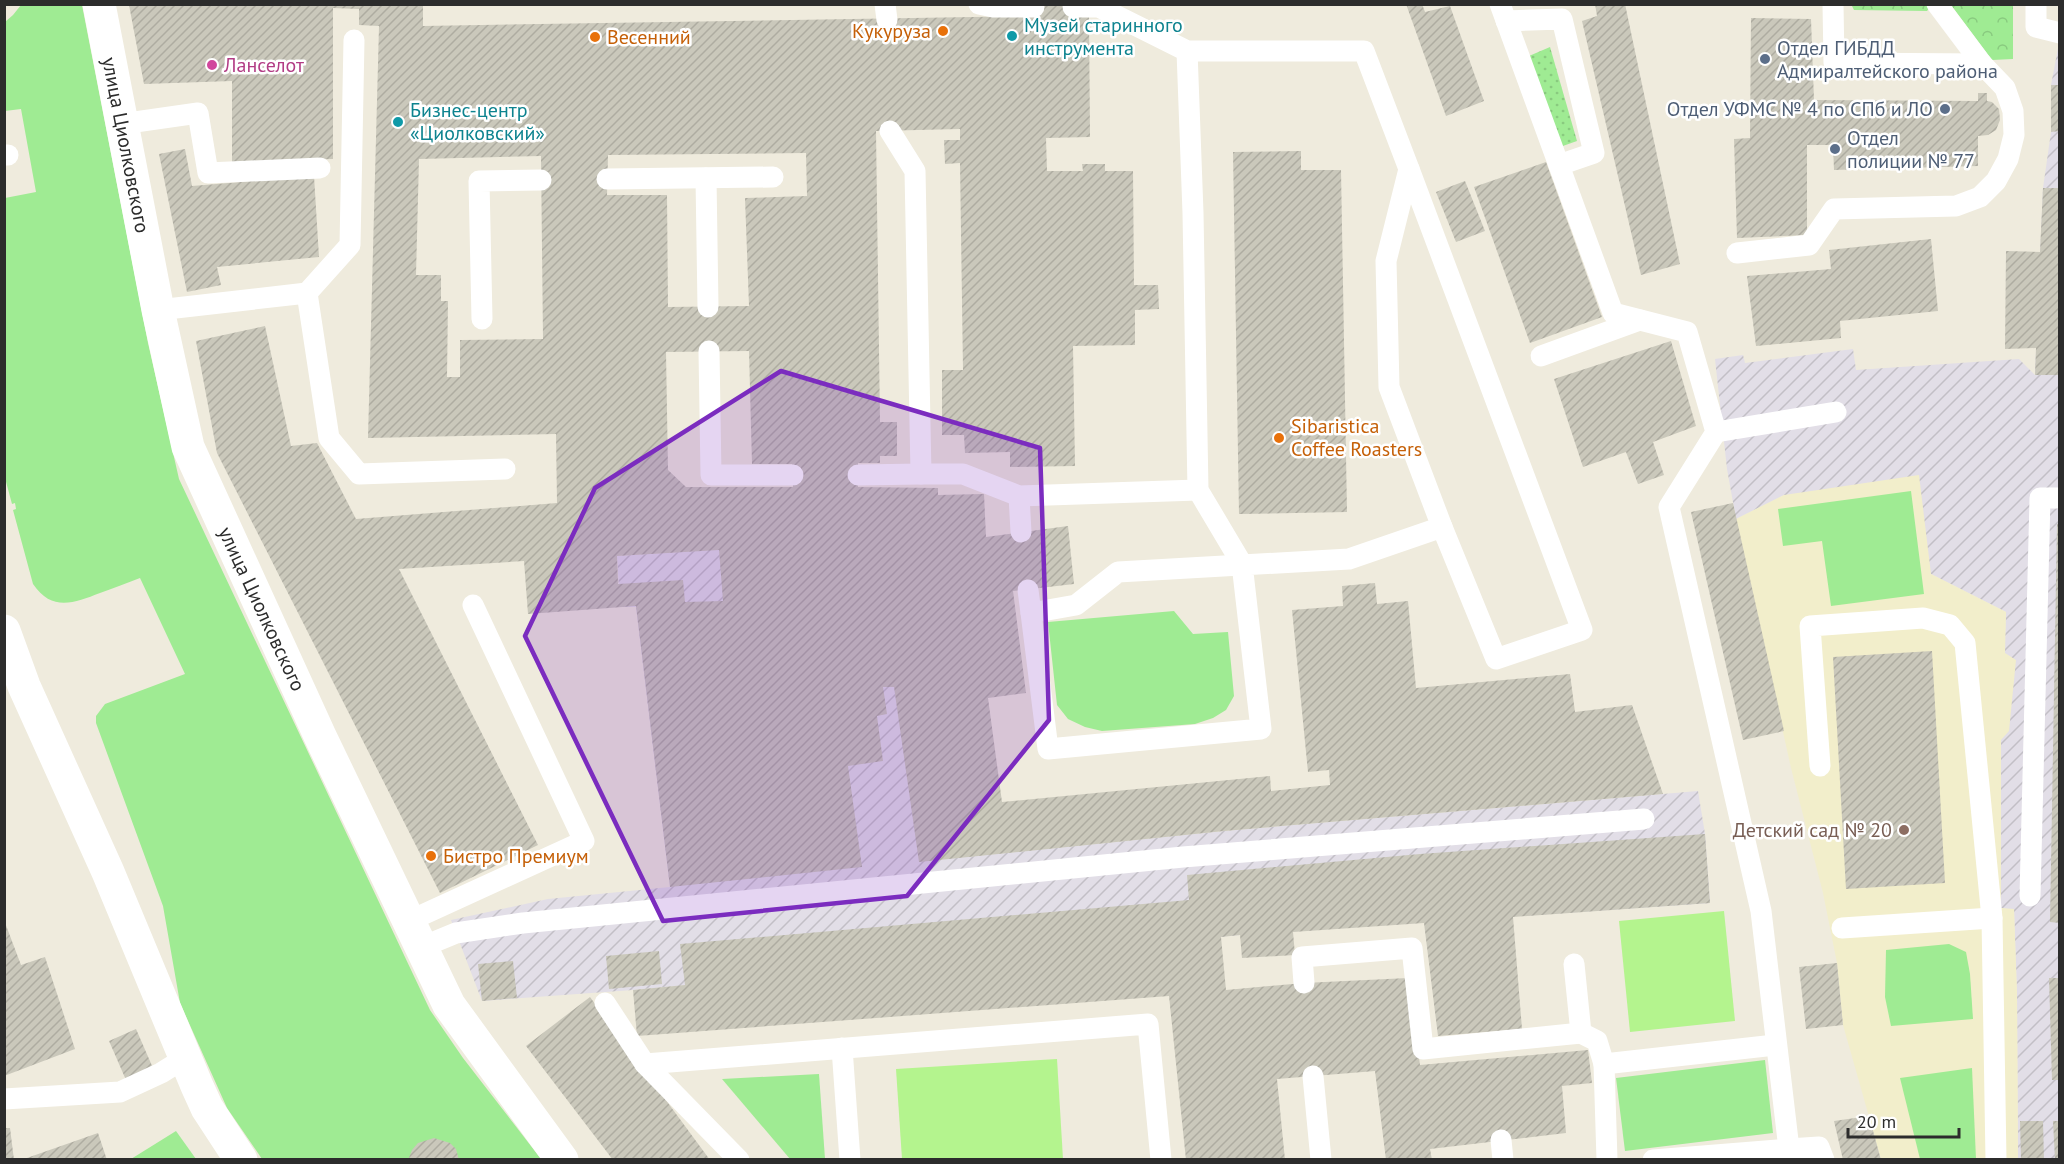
<svg xmlns="http://www.w3.org/2000/svg" width="2064" height="1164" viewBox="0 0 2064 1164" font-family="'PT Sans',sans-serif">
<style>
.industrial{fill:url(#industrial-furrows)}
.education{fill:#f2eecb}
.grass{fill:url(#grass-dots)}
.forest{fill:url(#forest-crowns)}
.park{fill:#9feb93}
.pitch{fill:#b4f48e}
.building{fill:url(#building-hatch);fill-rule:evenodd}
.lines{fill:none;stroke-linecap:round;stroke-linejoin:round}
.service{stroke:#fff;stroke-width:21}
.tertiary{stroke:#fff;stroke-width:33}
.marked{fill:#7b2cbf;fill-opacity:0.2;stroke:#7b2cbf;stroke-width:4.5;stroke-linejoin:round}
.food-dot{fill:#e8710a;stroke:#fff;stroke-width:2}
.culture-dot{fill:#0f9aa8;stroke:#fff;stroke-width:2}
.service-dot{fill:#5c6f8a;stroke:#fff;stroke-width:2}
.hotel-dot{fill:#d1479c;stroke:#fff;stroke-width:2}
.education-dot{fill:#8d6e63;stroke:#fff;stroke-width:2}
.labels{text-anchor:middle;dominant-baseline:central;stroke-width:5;stroke-linejoin:round;paint-order:stroke}
.culture-label{font-size:20px;fill:#0d838f;stroke:#fff;text-anchor:start}
.food-label{font-size:20px;fill:#c56008;stroke:#fff;text-anchor:start}
.service-label{font-size:20px;fill:#4e5e75;stroke:#fff;text-anchor:start}
.hotel-label{font-size:20px;fill:#b23c85;stroke:#fff;text-anchor:start}
.street-label{font-size:20px;fill:#2c2c2c;stroke:#fff}
.education-label{font-size:20px;fill:#785e54;stroke:#fff;text-anchor:end}
</style>
<defs>
<pattern id="industrial-furrows" width="10" height="10" patternUnits="userSpaceOnUse" patternTransform="scale(1.5)"><rect width="10" height="10" fill="#e2dee7"/><path d="M-1 1l2-2M0 10L10 0M9 11l2-2" fill="none" stroke="#c2bfc6"/></pattern>
<pattern id="grass-dots" width="8" height="8" patternUnits="userSpaceOnUse" patternTransform="scale(1.5)"><rect width="8" height="8" fill="#9feb93"/><path d="M2 2h.1M6 6h.1" fill="none" stroke="#89ca7f" stroke-width="1.8" stroke-linecap="round"/></pattern>
<pattern id="forest-crowns" width="20" height="18" patternUnits="userSpaceOnUse" patternTransform="scale(1.5)"><rect width="20" height="18" fill="#9feb93"/><path d="M2 6a3 3 0 1 1 6 0M12 15a3 3 0 1 1 6 0" fill="none" stroke="#89ca7f"/></pattern>
<pattern id="building-hatch" width="6" height="6" patternUnits="userSpaceOnUse" patternTransform="scale(1.5)"><rect width="6" height="6" fill="#cac8bb"/><path d="M-1 1l2-2M0 6l6-6M5 7l2-2" fill="none" stroke="#aeaca1"/></pattern>
</defs>
<rect width="100%" height="100%" fill="#efebdd"/>
<g class="industrial">
<path d="M 2059,43 L 2059,1159 L 2018,1159 L 2017,994 L 2014,910 L 2001,908 L 2001,739 L 2006,612 L 1931,574 L 1784,495 L 1736,519 L 1727,469 L 1715,359 L 1743,355 L 1745,363 L 1853,349 L 1856,370 L 2019,359 L 2035,375 L 2043,188 L 2051,132 L 2051,85 Z"/>
<path d="M 913,537 L 956,858 L 1224,831 L 1698,791 L 1705,834 L 1710,903 L 1240,935 L 633,990 L 482,1001 L 451,920 L 548,899 L 670,887 L 636,607 L 620,607 L 617,556 Z"/>
</g>
<path class="education" d="M 1919,475 L 1931,574 L 2006,612 L 2005,653 L 2016,660 L 2009,731 L 2001,740 L 2001,908 L 2014,909 L 2017,994 L 2018,1159 L 1881,1159 L 1843,1025 L 1837,963 L 1823,893 L 1791,768 L 1736,519 L 1784,495 Z"/>
<path class="grass" d="M 1550,47 L 1577,141 L 1560,147 L 1529,56 Z"/>
<g class="forest">
<path d="M 1851,4 L 1928,4 L 1930,7 L 1927,11 L 1854,10 Z"/>
<path d="M 1951,5 L 2013,5 L 2013,59 L 1992,60 Z"/>
</g>
<g class="park">
<path d="M 21,5 L 82,5 L 148,343 L 179,479 L 430,1010 L 463,1058 L 541,1159 L 262,1159 L 227,1108 L 180,1003 L 163,906 L 96,723 L 96,716 L 105,704 L 185,674 L 140,578 C 127,583 114,588 100,593 C 74,603 52,612 33,584 L 13,510 L 16,509 L 15,503 L 12,504 L 5,478 L 5,198 L 36,192 L 21,109 L 5,111 L 5,22 L 13,15 Z"/>
<path d="M 1911,491 L 1924,594 L 1831,606 L 1822,541 L 1783,546 L 1778,509 Z"/>
<path d="M 1174,611 L 1193,634 L 1228,632 L 1234,696 L 1226,710 L 1213,718 L 1195,724 L 1102,731 L 1085,727 L 1068,719 L 1057,705 L 1048,622 Z"/>
<path d="M 1949,944 L 1966,952 L 1970,974 L 1973,1019 L 1891,1026 L 1885,997 L 1886,950 Z"/>
<path d="M 1765,1060 L 1773,1133 L 1625,1151 L 1616,1078 Z"/>
<path d="M 1972,1068 L 1976,1159 L 1920,1159 L 1900,1078 Z"/>
<path d="M 819,1074 L 825,1159 L 790,1159 L 722,1079 Z"/>
<path d="M 176,1131 L 196,1159 L 131,1159 Z"/>
</g>
<g class="pitch">
<path d="M 1724,911 L 1735,1021 L 1630,1032 L 1619,921 Z"/>
<path d="M 1057,1059 L 1063,1159 L 902,1159 L 896,1069 Z"/>
</g>
<g class="building">
<path d="M 1033,4 L 1073,4 L 1089,15 L 1090,137 L 1046,138 L 1047,171 L 1083,171 L 1082,164 L 1105,164 L 1105,171 L 1133,171 L 1134,285 L 1158,285 L 1159,309 L 1135,310 L 1135,345 L 1073,346 L 1075,466 L 1010,467 L 1010,452 L 965,453 L 964,435 L 942,435 L 942,370 L 963,370 L 960,163 L 945,164 L 944,140 L 960,140 L 960,129 L 876,131 L 880,422 L 897,422 L 897,456 L 880,456 L 880,463 L 858,463 L 858,487 L 938,488 L 938,495 L 984,494 L 986,537 L 1068,526 L 1074,584 L 1013,591 L 1026,693 L 988,698 L 1002,802 L 1270,776 L 1271,791 L 1330,785 L 1329,770 L 1308,772 L 1292,610 L 1343,606 L 1342,586 L 1375,583 L 1377,604 L 1408,601 L 1416,688 L 1570,674 L 1575,712 L 1632,705 L 1663,794 L 1224,831 L 919,862 L 894,687 L 883,687 L 887,714 L 877,716 L 883,761 L 848,766 L 862,867 L 670,887 L 636,606 L 528,614 L 524,561 L 399,569 L 538,845 L 440,893 L 217,453 L 196,341 L 265,326 L 291,446 L 317,443 L 356,519 L 557,503 L 556,434 L 368,438 L 379,26 L 359,25 L 359,9 L 333,8 L 333,159 L 232,162 L 232,81 L 144,84 L 129,5 L 423,5 L 423,26 L 1034,16 ZM 806,153 L 807,196 L 745,198 L 749,306 L 668,307 L 667,195 L 607,195 L 608,155 ZM 541,156 L 543,339 L 460,340 L 460,377 L 447,377 L 448,301 L 441,301 L 441,275 L 416,275 L 419,159 ZM 749,351 L 752,464 L 792,464 L 793,487 L 686,487 L 668,470 L 666,352 ZM 719,550 L 723,601 L 685,602 L 683,580 L 618,584 L 617,556 Z"/>
<path d="M 1406,4 L 1422,4 L 1425,12 L 1450,6 L 1484,101 L 1446,116 Z"/>
<path d="M 1595,4 L 1625,4 L 1680,264 L 1641,275 L 1582,21 L 1597,16 Z"/>
<path d="M 1751,18 L 1811,19 L 1814,100 L 1978,101 L 1978,93 L 1987,93 L 1987,101 L 1992,102 L 1999,109 L 2000,120 L 1996,130 L 1988,135 L 1978,136 L 1978,166 L 1834,170 L 1833,145 L 1807,145 L 1807,235 L 1737,238 L 1734,139 L 1750,138 Z"/>
<path d="M 2051,85 L 2060,85 L 2060,131 L 2051,132 Z"/>
<path d="M 185,149 L 192,186 L 314,176 L 319,257 L 217,267 L 221,285 L 187,292 L 159,154 Z"/>
<path d="M 1301,151 L 1301,170 L 1341,170 L 1347,512 L 1239,514 L 1233,152 Z"/>
<path d="M 1546,162 L 1602,317 L 1530,343 L 1474,187 Z"/>
<path d="M 1465,181 L 1485,231 L 1456,242 L 1436,192 Z"/>
<path d="M 2043,188 L 2060,188 L 2060,375 L 2035,375 L 2036,348 L 2005,349 L 2006,251 L 2040,252 Z"/>
<path d="M 1931,239 L 1938,311 L 1840,321 L 1841,338 L 1756,346 L 1747,276 L 1831,269 L 1829,250 Z"/>
<path d="M 1671,341 L 1696,426 L 1653,442 L 1664,475 L 1638,484 L 1626,452 L 1583,467 L 1554,379 Z"/>
<path d="M 1733,503 L 1784,731 L 1743,740 L 1691,512 Z"/>
<path d="M 2057,524 L 2060,524 L 2060,923 L 2050,922 Z"/>
<path d="M 1932,651 L 1945,883 L 1846,889 L 1833,657 Z"/>
<path d="M 1705,834 L 1710,903 L 1513,917 L 1522,1029 L 1438,1036 L 1424,923 L 1293,932 L 1295,955 L 1242,958 L 1240,935 L 1221,937 L 1226,990 L 1304,983 L 1408,978 L 1420,1065 L 1588,1050 L 1592,1083 L 1562,1086 L 1566,1133 L 1430,1149 L 1432,1160 L 1386,1160 L 1375,1071 L 1277,1079 L 1285,1160 L 1186,1160 L 1169,996 L 637,1036 L 633,990 L 685,985 L 680,944 L 1189,900 L 1187,875 L 1420,854 Z"/>
<path d="M 4,920 L 21,965 L 45,957 L 75,1049 L 4,1076 Z"/>
<path d="M 659,951 L 662,984 L 609,989 L 606,956 Z"/>
<path d="M 513,961 L 517,998 L 482,1001 L 478,964 Z"/>
<path d="M 1837,963 L 1843,1025 L 1806,1029 L 1799,967 Z"/>
<path d="M 2049,978 L 2060,978 L 2060,1080 L 2052,1080 Z"/>
<path d="M 590,997 L 710,1160 L 613,1160 L 526,1046 Z"/>
<path d="M 136,1029 L 153,1068 L 126,1080 L 109,1041 Z"/>
<path d="M 1869,1116 L 1881,1160 L 1843,1160 L 1834,1121 Z"/>
<path d="M 2020,1121 L 2043,1121 L 2044,1160 L 2021,1160 Z"/>
<path d="M 2053,1121 L 2060,1121 L 2060,1160 L 2055,1160 Z"/>
<path d="M 4,1128 L 10,1128 L 14,1160 L 4,1160 Z"/>
<path d="M 98,1133 L 107,1160 L 24,1160 L 24,1159 Z"/>
<path d="M 434,1138 L 450,1143 L 456,1149 L 459,1160 L 408,1160 L 412,1150 L 418,1143 Z"/>
</g>
<g class="lines">
<g class="service">
<path d="M 885,4 L 887,20"/>
<path d="M 979,4 L 993,7 L 1034,7"/>
<path d="M 1500,4 L 1613,313 L 1687,332 L 1716,432 L 1669,507 L 1761,911 L 1789,1149 L 1819,1147 L 1824,1160"/>
<path d="M 1937,4 L 1982,64"/>
<path d="M 2036,4 L 2036,27 L 2060,33"/>
<path d="M 1073,7 L 1099,7 L 1187,51 L 1193,213 L 1198,490 L 1242,564 L 1261,729 L 1048,749 L 1031,613 L 1076,605 L 1118,572 L 1349,559 L 1442,527 L 1389,387 L 1386,261 L 1409,169 L 1364,51 L 1187,51"/>
<path d="M 1506,21 L 1562,19 L 1594,153 L 1559,165"/>
<path d="M 121,124 L 198,113 L 208,173 L 320,168"/>
<path d="M 890,131 L 915,171 L 921,474 L 963,474 L 1019,496 L 1198,490"/>
<path d="M 4,155 L 8,155"/>
<path d="M 1409,169 L 1582,630 L 1496,659 L 1442,527"/>
<path d="M 706,178 L 708,307"/>
<path d="M 607,179 L 773,177"/>
<path d="M 1737,253 L 1809,245 L 1834,209 L 1956,206 L 1980,197 L 1996,181 L 2008,159 L 2014,135 L 2013,111 L 2005,88 L 1982,64 L 1834,63 L 1833,4"/>
<path d="M 307,293 L 329,438 L 359,474 L 505,469"/>
<path d="M 158,310 L 307,293 L 350,245 L 354,40"/>
<path d="M 482,319 L 479,181 L 541,180"/>
<path d="M 709,351 L 711,475 L 793,475"/>
<path d="M 1541,356 L 1640,320"/>
<path d="M 1716,432 L 1836,412"/>
<path d="M 858,475 L 921,474"/>
<path d="M 1019,496 L 1021,532"/>
<path d="M 1028,590 L 1031,613"/>
<path d="M 1820,766 L 1810,626 L 1923,618 L 1950,625 L 1965,643 L 1992,918"/>
<path d="M 2030,896 L 2040,498 L 2060,498"/>
<path d="M 409,921 L 584,841 L 473,605"/>
<path d="M 1842,928 L 1992,918 L 1996,1160"/>
<path d="M 422,947 L 456,933 L 523,923 L 1183,857 L 1644,819"/>
<path d="M 1574,964 L 1581,1033 L 1597,1041 L 1604,1064"/>
<path d="M 1304,983 L 1302,957 L 1412,948 L 1423,1049 L 1581,1033"/>
<path d="M 605,1003 L 645,1064 L 739,1160"/>
<path d="M 842,1048 L 850,1160"/>
<path d="M 645,1064 L 1148,1024 L 1161,1160"/>
<path d="M 1313,1076 L 1321,1160"/>
<path d="M 4,1099 L 120,1092 L 161,1073 L 185,1058"/>
<path d="M 1501,1140 L 1503,1160"/>
<path d="M 1607,1160 L 1604,1064 L 1775,1045"/>
<path d="M 1653,1160 L 1789,1149"/>
</g>
<g class="tertiary">
<path d="M 99,4 L 158,310 L 188,447 L 320,736 L 449,1005 L 562,1160"/>
<path d="M 4,631 L 24,686 L 108,872 L 197,1086 L 207,1108 L 241,1160"/>
</g>
</g>
<path class="marked" d="M 781,371 L 1040,448 L 1049,720 L 907,896 L 663,921 L 525,636 L 595,488 Z"/>
<g class="food-dot">
<circle cx="943" cy="31" r="6"/>
<circle cx="595" cy="37" r="6"/>
<circle cx="1279" cy="438" r="6"/>
<circle cx="431" cy="856" r="6"/>
</g>
<g class="culture-dot">
<circle cx="1012" cy="36" r="6"/>
<circle cx="398" cy="122" r="6"/>
</g>
<g class="service-dot">
<circle cx="1765" cy="59" r="6"/>
<circle cx="1945" cy="109" r="6"/>
<circle cx="1835" cy="149" r="6"/>
</g>
<circle class="hotel-dot" cx="212" cy="65" r="6"/>
<circle class="education-dot" cx="1904" cy="830" r="6"/>
<g class="labels">
<g class="culture-label">
<text x="1024" y="25">Музей старинного<tspan x="1024" dy="23">инструмента</tspan></text>
<text x="410" y="110">Бизнес-центр<tspan x="410" dy="23">«Циолковский»</tspan></text>
</g>
<g class="food-label">
<text x="931" y="31" text-anchor="end">Кукуруза</text>
<text x="607" y="37">Весенний</text>
<text x="1291" y="426">Sibaristica<tspan x="1291" dy="23">Coffee Roasters</tspan></text>
<text x="443" y="856">Бистро Премиум</text>
</g>
<g class="service-label">
<text x="1777" y="48">Отдел ГИБДД<tspan x="1777" dy="23">Адмиралтейского района</tspan></text>
<text x="1933" y="109" text-anchor="end">Отдел УФМС № 4 по СПб и ЛО</text>
<text x="1847" y="138">Отдел<tspan x="1847" dy="23">полиции № 77</tspan></text>
</g>
<g class="hotel-label">
<text x="224" y="65">Ланселот</text>
</g>
<g class="street-label">
<text transform="translate(126 145) rotate(79)">улица Циолковского</text>
<text transform="translate(262 609) rotate(65)">улица Циолковского</text>
</g>
<g class="education-label">
<text x="1892" y="830">Детский сад № 20</text>
</g>
</g>
<rect width="2064" height="1164" fill="none" stroke="#2c2c2c" stroke-width="12"/>
<path d="M1848 1128v9h111v-9" fill="none" stroke="#2c2c2c" stroke-width="3"/>
<text x="1857" y="1128" font-size="18" fill="#2c2c2c" stroke="#ffffff" stroke-width="4.5" paint-order="stroke">20 m</text>
</svg>
